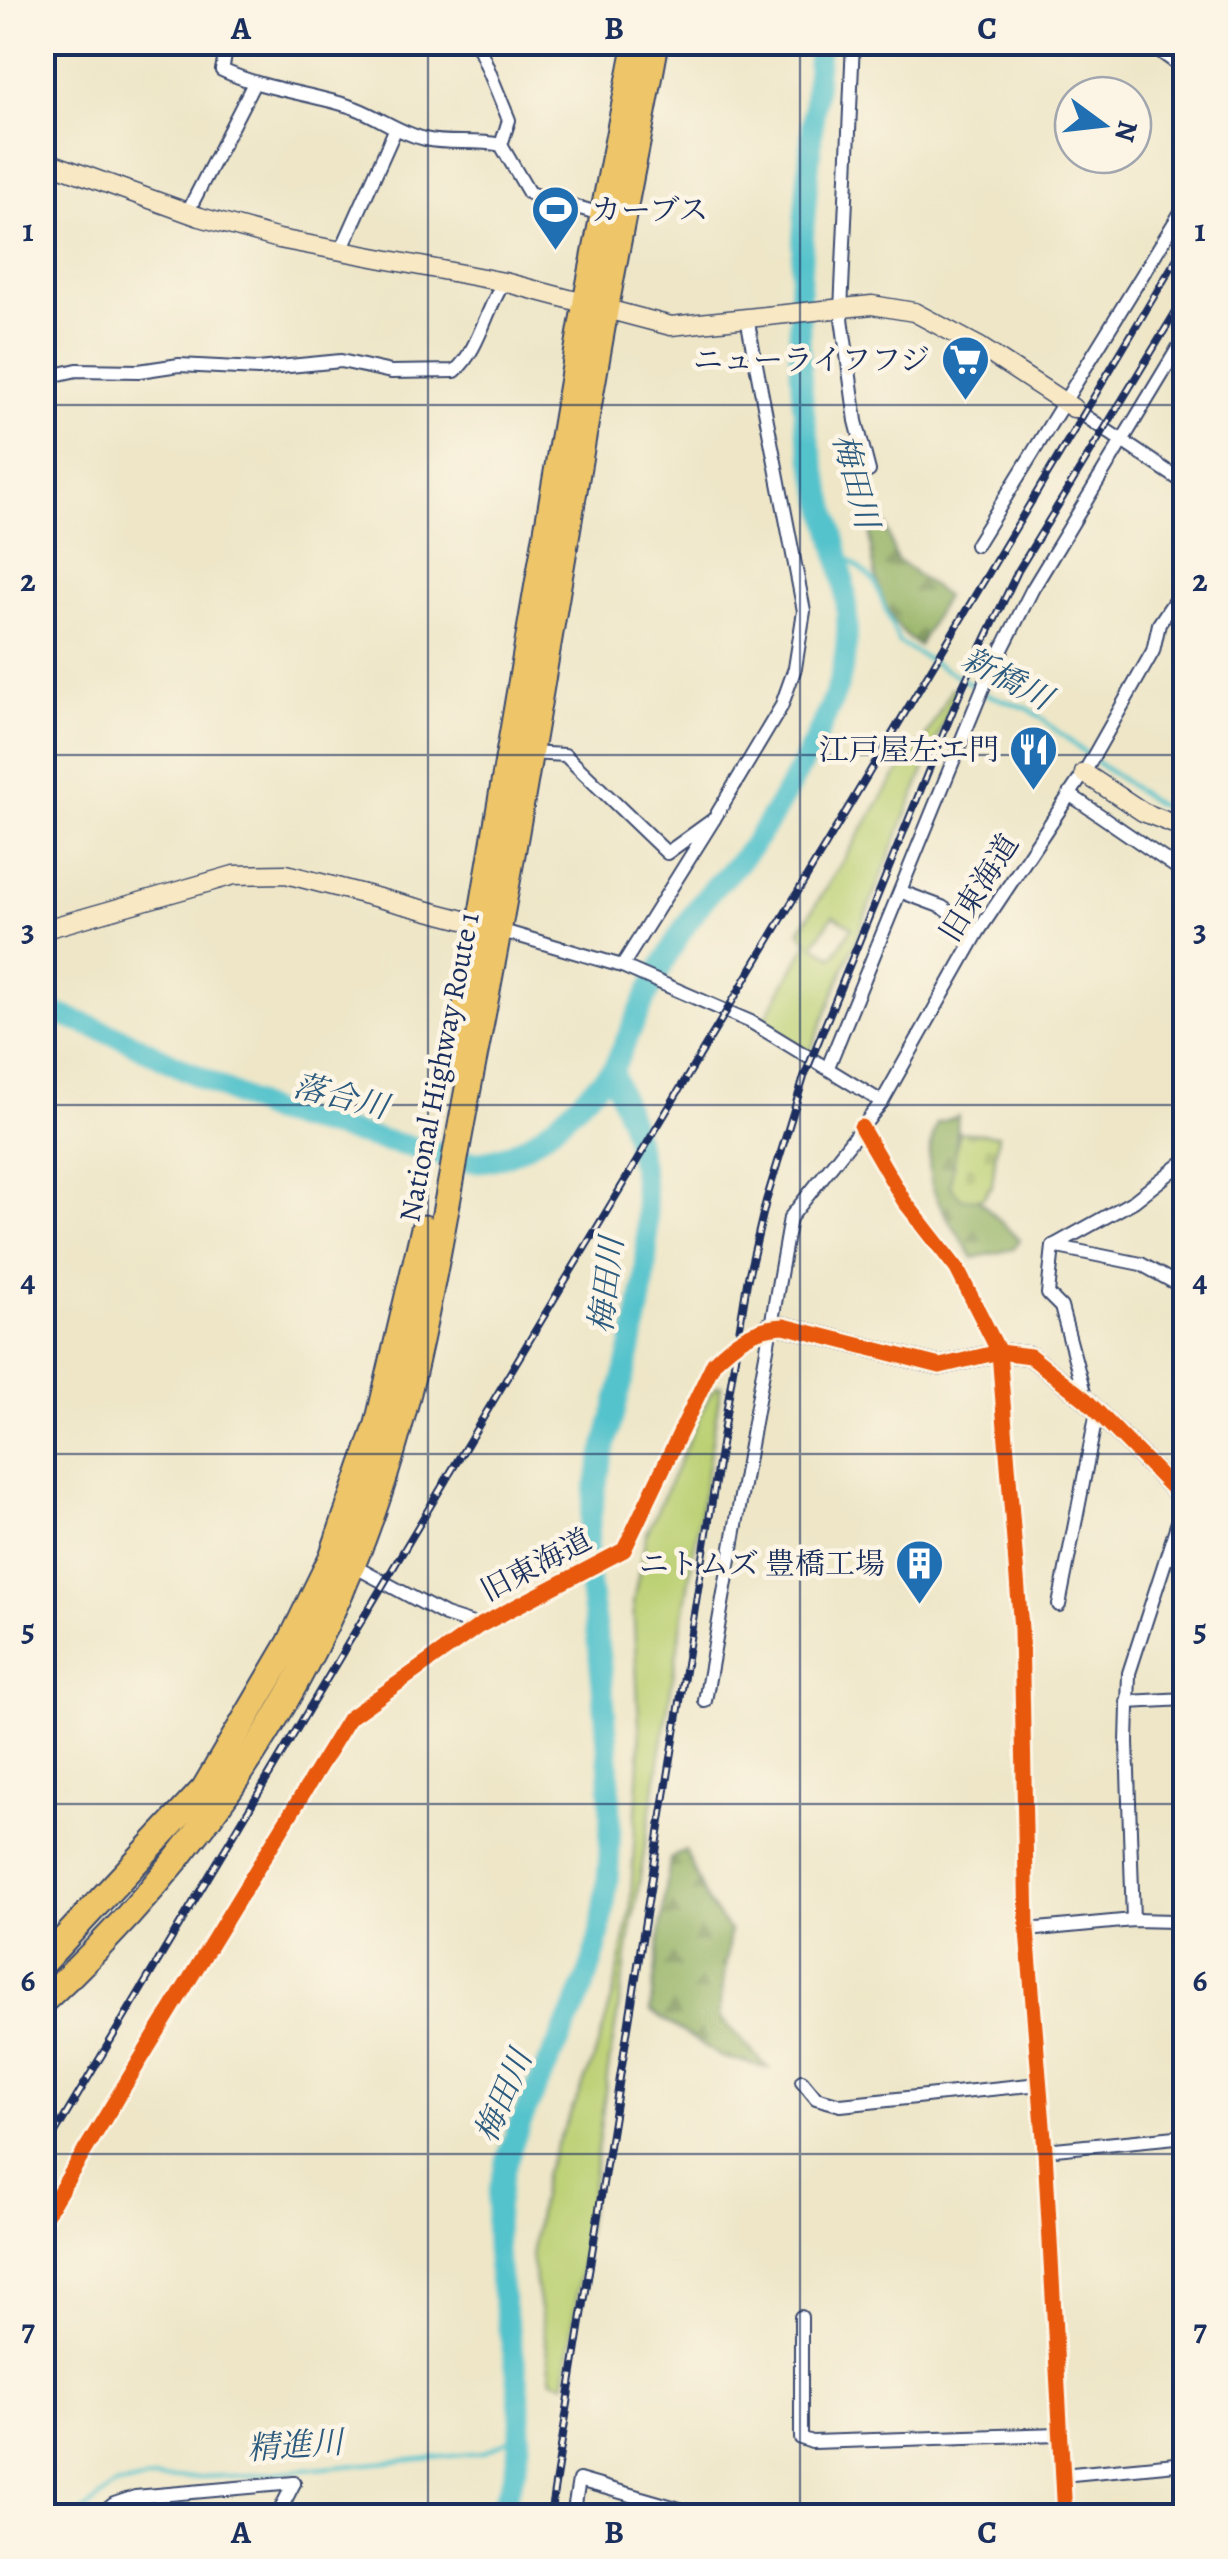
<svg xmlns="http://www.w3.org/2000/svg" width="1228" height="2559" viewBox="0 0 1228 2559" font-family="Alegreya,'Noto Serif JP',serif">
<style>
.green{fill:#bbd073;stroke:#6b8068;stroke-width:2.5;fill-rule:evenodd}
.forest{fill:url(#forest-firs);stroke:#587062;stroke-width:2.5}
.cemetery{fill:url(#cemetery-stones);stroke:#6b8068;stroke-width:2.5}
.lines{fill:none;stroke-linecap:round;stroke-linejoin:round}
.stream{stroke:#55c3cc;stroke-width:4}
.river{stroke:#55c3cc;stroke-width:22}
.street-casing{stroke:#3b4a6e;stroke-width:16}
.secondary-casing{stroke:#3b4a6e;stroke-width:21}
.highway-casing{stroke:#3b4a6e;stroke-width:29}
.street{stroke:#fff;stroke-width:12}
.secondary{stroke:#f8e8c3;stroke-width:18}
.highway{stroke:#eec569;stroke-width:25}
.rail-casing{stroke:#1b2f5e;stroke-width:8}
.rail{stroke:#fcf5e5;stroke-width:4;stroke-dasharray:11;stroke-linecap:butt}
.cycleway-casing{stroke:#fcf5e5;stroke-width:21}
.cycleway{stroke:#e8590c;stroke-width:15}
.grid{fill:none;stroke:#1b2f5e;stroke-width:2.5;stroke-opacity:0.55}
.labels{text-anchor:middle;dominant-baseline:central;stroke-width:9;stroke-linejoin:round;paint-order:stroke}
.poi-label{font-size:30px;fill:#1b2f5e;stroke:#fcf5e5;text-anchor:end}
.street-label{font-size:30px;fill:#1b2f5e;stroke:#fcf5e5}
.water-label{font-size:32px;font-style:italic;fill:#2c5b7f;stroke:#fcf5e5}
.neatline{fill:none;stroke:#1b2f5e;stroke-width:4}
.grid-label{font-size:32px;text-anchor:middle;font-weight:bold;fill:#1b2f5e}
</style>
<defs>
<pattern id="forest-firs" width="22" height="20" patternUnits="userSpaceOnUse" patternTransform="scale(2.5)"><rect width="22" height="20" fill="#94b265"/><path d="M5 1l3.5 6h-7zM16 11l3.5 6h-7z" fill="#789156"/></pattern>
<pattern id="cemetery-stones" width="16" height="16" patternUnits="userSpaceOnUse" patternTransform="scale(2.5)"><rect width="16" height="16" fill="#bbd073"/><path d="M2 7V4a2 2 0 0 1 4 0v3zM10 15v-3a2 2 0 0 1 4 0v3z" fill="#a0b366"/></pattern>
</defs>
<rect width="100%" height="100%" fill="#fcf5e5"/>
<filter id="ink" filterUnits="userSpaceOnUse"><feTurbulence type="fractalNoise" baseFrequency=".01" numOctaves="2"/><feDisplacementMap in="SourceGraphic" scale="20" xChannelSelector="R" yChannelSelector="G"/><feConvolveMatrix kernelMatrix="1 2 1 2 8 2 1 2 1" color-interpolation-filters="sRGB"/></filter>
<filter id="wash" filterUnits="userSpaceOnUse"><feTurbulence type="fractalNoise" baseFrequency=".0048" numOctaves="4" result="noise"/><feDisplacementMap in="SourceGraphic" scale="40" xChannelSelector="R" yChannelSelector="G"/><feGaussianBlur stdDeviation="2.25" result="paint"/><feColorMatrix in="noise" values="0 0 0 0 0 0 0 0 0 0 0 0 0 0 0 0 0 1.4 0 .05"/><feComposite in="paint" operator="in"/></filter>
<g filter="url(#wash)">
<rect width="100%" height="100%" fill="#eee6c7"/>
<g class="green">
<path d="M 952,688 L 957,689 L 810,1053 L 762,1024 L 808,942 L 800,930 L 895,777 L 924,740 ZM 833,915 L 852,927 L 833,957 L 814,945 Z"/>
<path d="M 721,1386 L 608,2071 L 565,2383 L 552,2379 L 531,2256 L 545,2171 L 594,2059 L 614,1992 L 630,1913 L 640,1745 L 633,1602 L 646,1535 L 708,1398 L 715,1387 Z"/>
</g>
<g class="forest">
<path d="M 884,521 L 896,559 L 945,596 L 919,646 C 880,621 870,566 870,523 Z"/>
<path d="M 958,1116 L 954,1175 L 1019,1240 L 1014,1249 L 973,1258 C 942,1206 915,1185 937,1123 Z"/>
<path d="M 685,1850 L 708,1903 L 730,1931 L 719,2016 L 768,2068 L 721,2057 L 650,2011 L 670,1859 Z"/>
</g>
<path class="cemetery" d="M 959,1132 L 998,1135 L 992,1186 L 983,1198 L 962,1199 L 950,1186 Z"/>
<g class="lines">
<g class="stream">
<path d="M 841,552 L 874,581 L 899,643 L 979,689"/>
<path d="M 986,694 L 1029,709 L 1088,755"/>
<path d="M 1095,761 L 1158,805 L 1186,813"/>
<path d="M 77,2516 L 114,2487 L 152,2479 L 251,2475 L 483,2453 L 523,2434"/>
</g>
<g class="river">
<path d="M 42,1008 L 122,1038 L 272,1113 L 468,1161 C 524,1167 575,1105 613,1069"/>
<path d="M 496,2516 C 553,2418 493,2324 496,2222 C 500,2118 581,2032 600,1932 C 618,1840 609,1745 599,1653 C 595,1617 585,1576 588,1541 C 596,1435 649,1338 647,1230 C 646,1197 641,1158 632,1126 C 626,1106 616,1090 613,1069 C 639,1013 664,952 702,902 C 717,882 737,866 752,846 C 781,805 826,727 840,679 C 866,586 815,502 804,412 C 790,294 812,162 819,42"/>
</g>
</g>
</g>
<g filter="url(#ink)">
<g class="lines">
<defs>
<g id="street">
<path d="M 228,42 L 222,70 C 265,90 310,93 355,108 C 379,117 399,133 425,139 C 449,145 475,139 501,145 L 529,193 L 604,215"/>
<path d="M 477,42 L 509,120 L 501,145"/>
<path d="M 853,42 L 841,311 L 856,421 L 869,471"/>
<path d="M 1147,42 L 1186,70"/>
<path d="M 187,213 L 253,85"/>
<path d="M 341,251 L 395,130"/>
<path d="M 42,378 L 77,370 L 139,371 L 179,365 L 258,369 L 341,361 L 391,372 L 455,371 C 479,350 486,309 504,282"/>
<path d="M 1073,408 L 1186,484"/>
<path d="M 976,545 L 1186,204"/>
<path d="M 1069,794 L 1186,874"/>
<path d="M 714,819 L 781,707 L 795,668 L 804,611 L 747,318"/>
<path d="M 902,892 L 942,907 L 978,932"/>
<path d="M 499,930 L 622,966 L 714,819 L 667,853 L 565,755 L 529,753"/>
<path d="M 622,966 L 751,1022 L 882,1102"/>
<path d="M 828,1067 L 985,683 L 1032,590 L 1186,335"/>
<path d="M 861,1127 L 904,1201 L 957,1269 L 999,1352 L 1021,1629 L 1027,1930 L 1045,2150 L 1065,2516"/>
<path d="M 1053,1246 L 1141,1264 L 1186,1289"/>
<path d="M 1086,1400 L 1061,1307 L 1048,1294 L 1053,1246 L 1134,1201 L 1186,1160"/>
<path d="M 348,1563 L 445,1615 L 479,1626"/>
<path d="M 1059,1605 L 1097,1412"/>
<path d="M 705,1701 L 790,1218 L 882,1102 L 978,932 L 1084,773 L 1153,651 L 1159,624 L 1186,584"/>
<path d="M 1127,1702 L 1186,1699"/>
<path d="M 1133,1920 L 1127,1742 L 1129,1673 L 1186,1497"/>
<path d="M 1027,1930 L 1133,1920 L 1174,1921 L 1186,2034"/>
<path d="M 802,2081 L 816,2098 L 841,2105 L 1039,2084"/>
<path d="M 1045,2150 L 1186,2136"/>
<path d="M 42,2221 L 349,1718 L 479,1626 L 624,1550 L 714,1362 L 738,1340 L 767,1327"/>
<path d="M 801,2317 L 801,2438 L 812,2442 L 1059,2434"/>
<path d="M 1062,2475 L 1186,2463"/>
<path d="M 99,2516 L 114,2504 L 135,2497 L 294,2483"/>
<path d="M 277,2516 L 294,2483"/>
<path d="M 573,2516 L 579,2480 L 704,2516"/>
</g>
<g id="secondary">
<path d="M 42,160 L 200,217 L 279,239 L 504,282 L 671,326 L 872,305 L 914,312 L 980,347 L 1073,408"/>
<path d="M 1084,773 L 1143,812 L 1186,829"/>
<path d="M 42,930 L 234,875 L 286,874 L 479,924"/>
<path d="M 767,1327 L 784,1326 L 940,1366 L 999,1352 L 1030,1356 L 1086,1400 L 1186,1502"/>
</g>
<g id="highway">
<path d="M 455,1071 L 586,302 L 637,42"/>
<path d="M 42,1963 L 204,1789 L 290,1643 L 332,1557 L 378,1424 L 424,1228"/>
<path d="M 42,2002 C 176,1879 281,1735 351,1568 C 418,1410 439,1235 472,1068 C 522,817 560,563 605,311 C 621,222 640,132 656,42"/>
</g>
</defs>
<use href="#street" class="street-casing"/>
<use href="#secondary" class="secondary-casing"/>
<use href="#highway" class="highway-casing"/>
<use href="#street" class="street"/>
<use href="#secondary" class="secondary"/>
<use href="#highway" class="highway"/>
<defs>
<g id="rail">
<path d="M 42,2155 L 1186,243"/>
<path d="M 550,2516 L 747,1282 L 766,1201 L 804,1077 L 962,688 L 1018,571 L 1186,295"/>
</g>
</defs>
<use href="#rail" class="rail-casing"/>
<use href="#rail" class="rail"/>
<defs>
<g id="cycleway">
<path d="M 861,1127 L 904,1201 L 957,1269 L 999,1352 L 1021,1629 L 1027,1930 L 1045,2150 L 1065,2516"/>
<path d="M 42,2221 L 349,1718 L 479,1626 L 624,1550 L 714,1362 C 734,1342 754,1327 784,1326 L 940,1366 L 999,1352 L 1030,1356 L 1086,1400 L 1186,1502"/>
</g>
</defs>
<use href="#cycleway" class="cycleway-casing"/>
<use href="#cycleway" class="cycleway"/>
</g>
</g>
<path class="grid" d="M 428,42 L 428,2516M 800,42 L 800,2516M 42,405 L 1186,405M 42,755 L 1186,755M 42,1105 L 1186,1105M 42,1454 L 1186,1454M 42,1804 L 1186,1804M 42,2154 L 1186,2154"/>
<defs>
<symbol id="stadium-pin" viewBox="-11 -11 22 30"><path d="M0 17L-7.5 6A9.5 9.5 0 1 1 7.5 6Z" fill="#1f6fb2" stroke="#fcf5e5"/><path d="M0-5a6.5 5 0 1 0 0 10a6.5 5 0 1 0 0-10ZM-3.5-1.8h7v3.6h-7Z" fill="#fff"/></symbol>
<symbol id="supermarket-pin" viewBox="-11 -11 22 30"><path d="M0 17L-7.5 6A9.5 9.5 0 1 1 7.5 6Z" fill="#1f6fb2" stroke="#fcf5e5"/><path d="M-6-5.5h2.5l.6 2H6L4.5 2H-2.5L-4.4-4H-6ZM-1.5 3.2a1.3 1.3 0 1 0 .1 0ZM3 3.2a1.3 1.3 0 1 0 .1 0Z" fill="#fff"/></symbol>
<symbol id="restaurant-pin" viewBox="-11 -11 22 30"><path d="M0 17L-7.5 6A9.5 9.5 0 1 1 7.5 6Z" fill="#1f6fb2" stroke="#fcf5e5"/><path d="M-5-6h1v4h1v-4h1v4h1v-4h1v5L-1.5 .5V6h-2V.5L-5-1ZM5-6V6H3V1.5H1.5Q1.5-4 5-6Z" fill="#fff"/></symbol>
<symbol id="building-pin" viewBox="-11 -11 22 30"><path d="M0 17L-7.5 6A9.5 9.5 0 1 1 7.5 6Z" fill="#1f6fb2" stroke="#fcf5e5"/><path d="M-4-6H4V6H1V3H-1V6H-4ZM-2.5-4.3h1.7v1.8h-1.7ZM.8-4.3h1.7v1.8H.8ZM-2.5-1h1.7V.8h-1.7ZM.8-1h1.7V.8H.8Z" fill="#fff"/></symbol>
</defs>
<g fill-rule="evenodd">
<use href="#stadium-pin" x="528" y="182" width="55" height="75"/>
<use href="#supermarket-pin" x="938" y="332" width="55" height="75"/>
<use href="#restaurant-pin" x="1006" y="722" width="55" height="75"/>
<use href="#building-pin" x="892" y="1536" width="55" height="75"/>
</g>
<g class="labels">
<g class="poi-label">
<text x="591" y="210" text-anchor="start">カーブス</text>
<text x="930" y="360">ニューライフフジ</text>
<text x="999" y="750">江戸屋左エ門</text>
<text x="885" y="1564">ニトムズ 豊橋工場</text>
</g>
<g class="street-label">
<text transform="translate(979 888) rotate(-58)">旧東海道</text>
<text transform="translate(439 1067) rotate(-79)">National Highway Route 1</text>
<text transform="translate(536 1565) rotate(-28)">旧東海道</text>
</g>
<g class="water-label">
<text transform="translate(856 481) rotate(75)">梅田川</text>
<text transform="translate(1007 678) rotate(28)">新橋川</text>
<text transform="translate(341 1096) rotate(14)">落合川</text>
<text transform="translate(606 1285) rotate(-83)">梅田川</text>
<text transform="translate(503 2096) rotate(-67)">梅田川</text>
<text transform="translate(295 2445) rotate(-4)">精進川</text>
</g>
</g>
<rect width="1228" height="2559" fill="none" stroke="#fcf5e5" stroke-width="110"/>
<g transform="translate(1103 125) rotate(105)"><circle r="48" fill="#fcf5e5" stroke="#a2a6af" stroke-width="2.5"/>
<path d="M0-8L18 38L0 25L-18 38Z" fill="#1f6fb2"/>
<text y="-15" font-size="28" font-weight="bold" text-anchor="middle" fill="#1b2f5e">N</text>
</g>
<rect x="55" y="55" width="1118" height="2449" class="neatline"/>
<g class="grid-label">
<text x="241" y="39">A</text>
<text x="614" y="39">B</text>
<text x="987" y="39">C</text>
<text x="28" y="241">1</text>
<text x="1200" y="241">1</text>
<text x="28" y="591">2</text>
<text x="1200" y="591">2</text>
<text x="28" y="941">3</text>
<text x="1200" y="941">3</text>
<text x="28" y="1291">4</text>
<text x="1200" y="1291">4</text>
<text x="28" y="1641">5</text>
<text x="1200" y="1641">5</text>
<text x="28" y="1991">6</text>
<text x="1200" y="1991">6</text>
<text x="28" y="2340">7</text>
<text x="1200" y="2340">7</text>
<text x="241" y="2543">A</text>
<text x="614" y="2543">B</text>
<text x="987" y="2543">C</text>
</g>
</svg>
